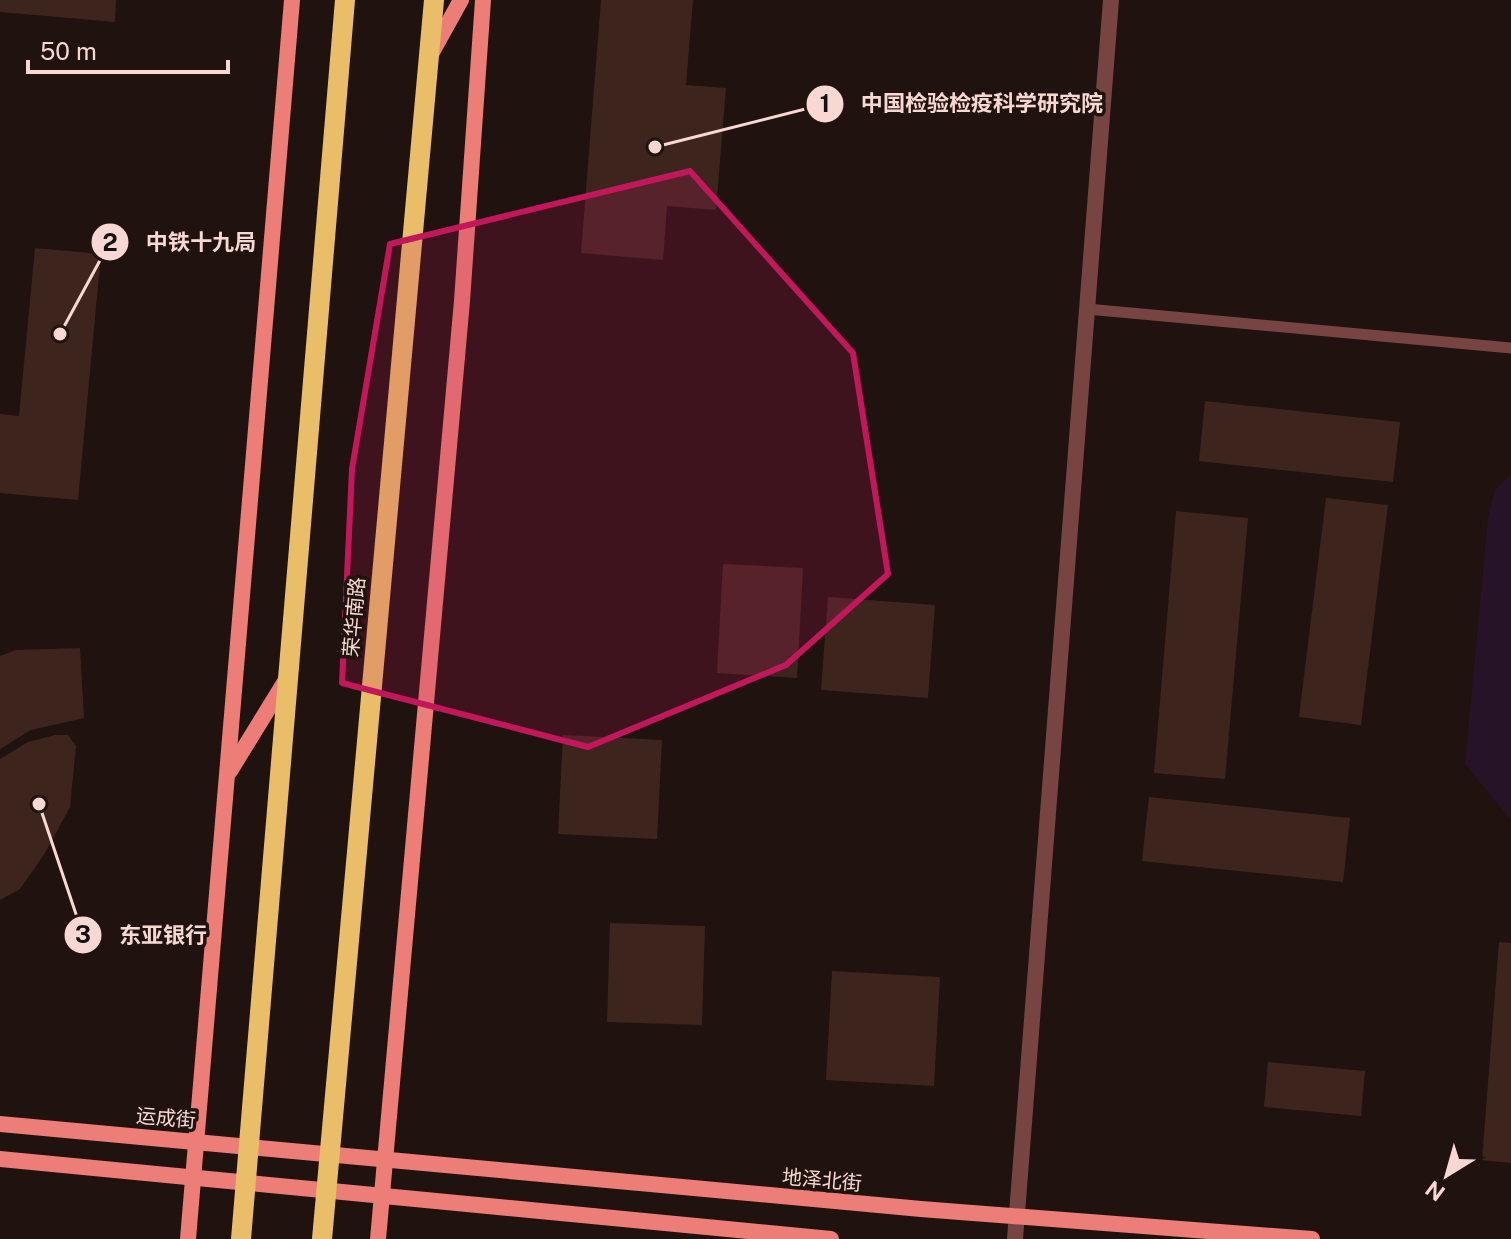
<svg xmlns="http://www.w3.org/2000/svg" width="1511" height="1239" viewBox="0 0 1511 1239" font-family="'Public Sans','Noto Sans SC',sans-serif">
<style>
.green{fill:#271328}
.building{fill:#3d251e}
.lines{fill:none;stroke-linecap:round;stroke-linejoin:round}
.lane{stroke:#774441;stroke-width:11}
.street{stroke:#774441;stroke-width:16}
.secondary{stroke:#ec7d77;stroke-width:16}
.primary{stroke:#eabd69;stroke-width:20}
.marked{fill:#c2185b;fill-opacity:0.2;stroke:#c2185b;stroke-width:6;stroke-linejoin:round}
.labels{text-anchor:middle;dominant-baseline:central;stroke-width:7;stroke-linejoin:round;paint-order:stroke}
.street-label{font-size:20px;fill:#f9d8d3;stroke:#1f120f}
.leader{fill:none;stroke:#f9d8d3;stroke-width:3}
.callout-dot{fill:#f9d8d3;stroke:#1f120f;stroke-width:3}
.mark-label{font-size:24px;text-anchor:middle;font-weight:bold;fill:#111}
.callout-label{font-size:22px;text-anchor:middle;font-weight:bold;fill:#f9d8d3;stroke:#1f120f;stroke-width:7;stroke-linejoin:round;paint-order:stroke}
</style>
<rect width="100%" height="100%" fill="#1f120f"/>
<path class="green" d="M 1511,474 L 1511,820 L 1465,764 L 1488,517 L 1495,490 Z"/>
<g class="building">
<path d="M 0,0 L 116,0 L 115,22 L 0,12 Z"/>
<path d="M 601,0 L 693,0 L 686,85 L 726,88 L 716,210 L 667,206 L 663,260 L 581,253 Z"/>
<path d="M 35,248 L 101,254 L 78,500 L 0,493 L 0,414 L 19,416 Z"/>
<path d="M 1205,401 L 1400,422 L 1393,482 L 1199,461 Z"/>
<path d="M 1326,498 L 1388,505 L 1361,725 L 1299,717 Z"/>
<path d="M 1176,511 L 1248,518 L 1225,779 L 1154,773 Z"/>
<path d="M 723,564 L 803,568 L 797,678 L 717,673 Z"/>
<path d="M 828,597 L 935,605 L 928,698 L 821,690 Z"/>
<path d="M 80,648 L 84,718 L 31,730 L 0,749 L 0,656 L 16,650 Z"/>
<path d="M 55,735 L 68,735 L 76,746 L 70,807 L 45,853 L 20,889 L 0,900 L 0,759 L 28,742 Z"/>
<path d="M 563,735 L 662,740 L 657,839 L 558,834 Z"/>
<path d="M 1149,797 L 1350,818 L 1343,882 L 1142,861 Z"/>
<path d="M 610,923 L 705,926 L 702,1025 L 607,1022 Z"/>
<path d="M 1499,942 L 1511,943 L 1511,1163 L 1482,1160 Z"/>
<path d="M 832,971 L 940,977 L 934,1086 L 826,1080 Z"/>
<path d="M 1268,1062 L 1365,1071 L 1361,1116 L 1264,1107 Z"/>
</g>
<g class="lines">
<path class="lane" d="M 1087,309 L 1511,348"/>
<path class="street" d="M 1015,1239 L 1111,0"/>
<g class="secondary">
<path d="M 430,56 L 461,0"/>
<path d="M 230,771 L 286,680"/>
<path d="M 0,1124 L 921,1209 L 1312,1239"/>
<path d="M 0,1159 L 831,1239"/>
<path d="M 188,1239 L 292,0"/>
<path d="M 378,1239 L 462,301 L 483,0"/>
</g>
<g class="primary">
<path d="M 241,1239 L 345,0"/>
<path d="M 322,1239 L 434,0"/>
</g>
</g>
<path class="marked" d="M 690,171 L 853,353 L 888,574 L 786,665 L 588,747 L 342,683 L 352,469 L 390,244 Z"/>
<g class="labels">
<g class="street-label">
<text transform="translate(354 617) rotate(-85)">荣华南路</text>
<text transform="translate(166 1118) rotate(5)">运成街</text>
<text transform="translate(822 1180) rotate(5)">地泽北街</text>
</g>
</g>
<path class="leader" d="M655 147L825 104M60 334L110 242M39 804L83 935"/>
<g class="callout-dot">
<circle cx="655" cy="147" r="8"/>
<circle cx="60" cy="334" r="8"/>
<circle cx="39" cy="804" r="8"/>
<circle cx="825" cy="104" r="20"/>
<circle cx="110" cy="242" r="20"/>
<circle cx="83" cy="935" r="20"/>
</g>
<g class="mark-label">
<text x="825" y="112">1</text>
<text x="110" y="251">2</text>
<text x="83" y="943">3</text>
</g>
<g class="callout-label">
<text x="982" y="111">中国检验检疫科学研究院</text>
<text x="201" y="250">中铁十九局</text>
<text x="163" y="943">东亚银行</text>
</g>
<g transform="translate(1447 1175) rotate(217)" stroke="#1f120f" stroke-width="6" paint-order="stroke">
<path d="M0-6L14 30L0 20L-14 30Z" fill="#f9d8d3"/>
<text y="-12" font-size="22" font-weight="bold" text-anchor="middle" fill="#f9d8d3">N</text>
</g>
<path d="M28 60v12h200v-12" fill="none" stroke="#f9d8d3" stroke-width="4"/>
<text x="40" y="60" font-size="24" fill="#f9d8d3" stroke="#1f120f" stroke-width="6" paint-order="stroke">50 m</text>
</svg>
